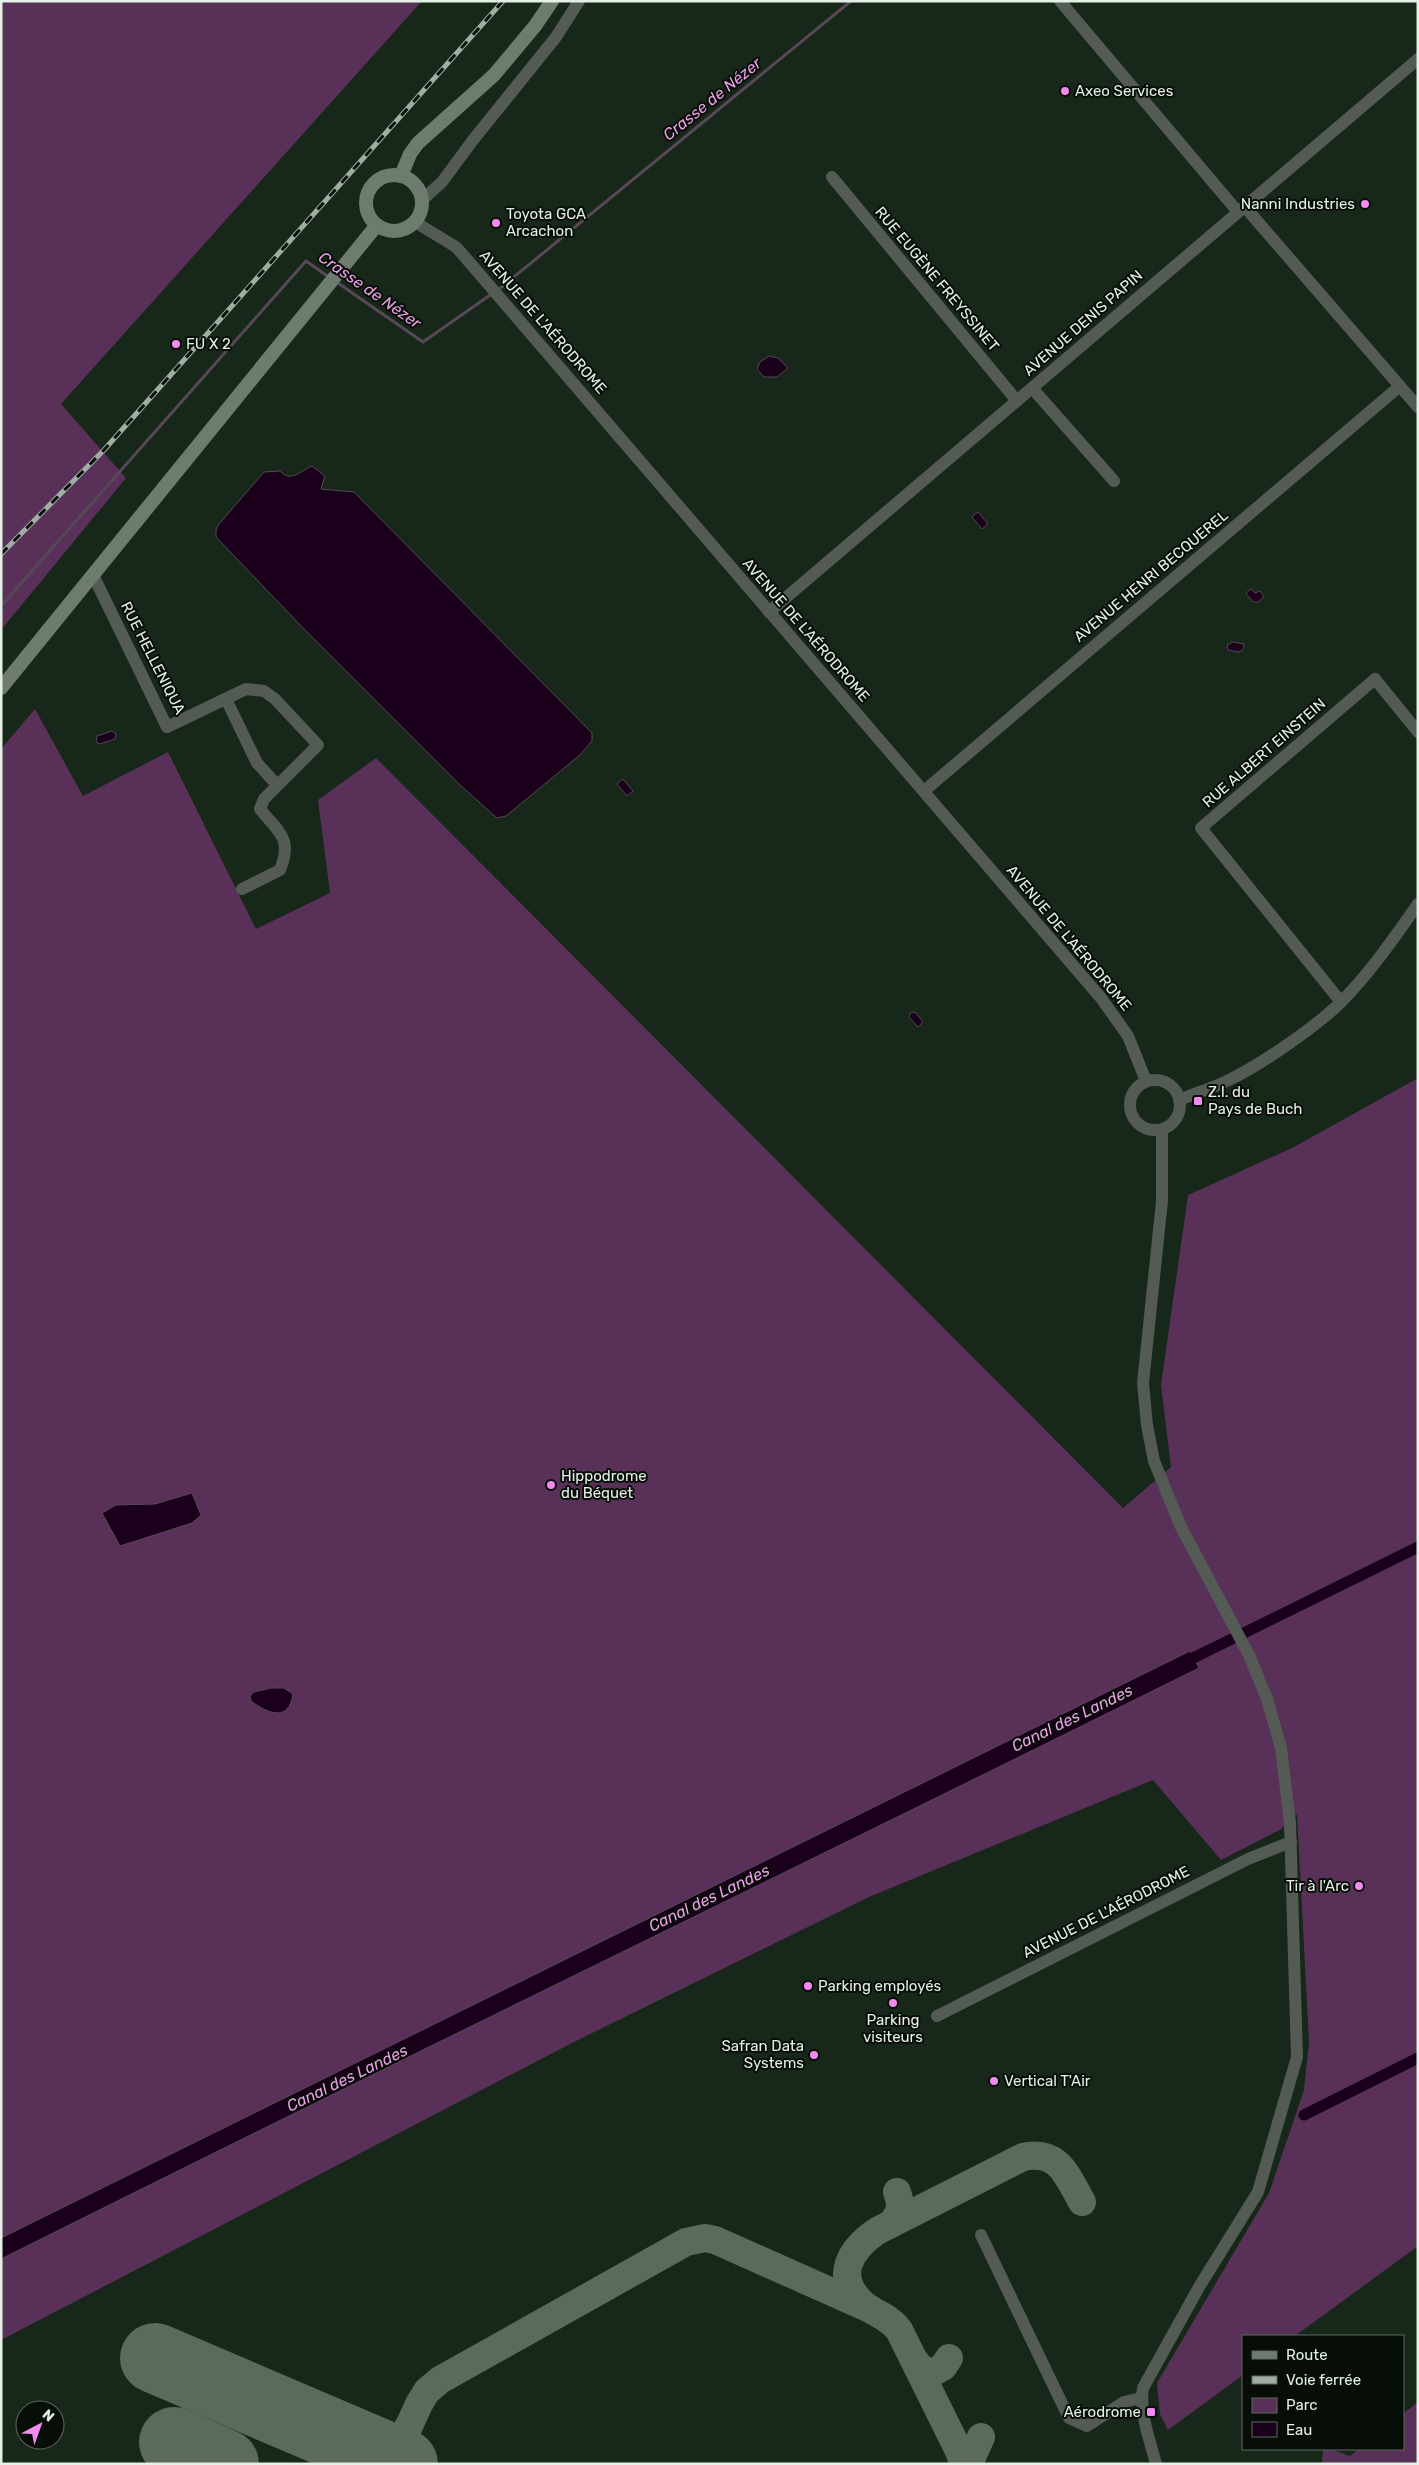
<svg xmlns="http://www.w3.org/2000/svg" width="1419" height="2465" viewBox="0 0 1419 2465" font-family="Rubik,sans-serif">
<style>
.green{fill:#593158}
.water{fill:#1a001a;stroke:#574857}
.lines{fill:none;stroke-linecap:round;stroke-linejoin:round}
.stream{stroke:#574857;stroke-width:3}
.canal{stroke:#1a001a;stroke-width:11}
.taxiway{stroke:#5c6a5e;stroke-width:28}
.runway{stroke:#5c6a5e;stroke-width:70}
.minor{stroke:#535b54;stroke-width:12}
.secondary{stroke:#6e7b6f;stroke-width:14}
.rail-casing{stroke:#a0ada2;stroke-width:5}
.rail{stroke:#070e08;stroke-width:3;stroke-dasharray:9;stroke-linecap:butt}
.poi-dot{fill:#f489f0;stroke:#070e08;stroke-width:2}
.labels{text-anchor:middle;dominant-baseline:central;stroke-width:4;stroke-linejoin:round;paint-order:stroke}
.poi-label{font-size:15px;fill:#e4efe5;stroke:#070e08;text-anchor:start}
.street-label{font-size:15px;fill:#e4efe5;stroke:#070e08}
.water-label{font-size:16px;font-style:italic;fill:#ec9ee8;stroke:#070e08}
</style>
<rect width="100%" height="100%" fill="#172719"/>
<g class="green">
<path d="M 1,1 L 422,1 L 61,404 L 126,478 L 1,630 Z"/>
<path d="M 35,709 L 83,796 L 168,752 L 256,929 L 330,893 L 318,800 L 376,758 L 1123,1508 L 1171,1467 L 1161,1385 L 1188,1195 L 1292,1148 L 1418,1078 L 1418,2246 L 1295,2336 L 1243,2336 L 1243,2375 L 1168,2430 L 1160,2414 L 1157,2383 L 1269,2193 L 1304,2090 L 1309,2042 L 1297,1814 L 1281,1829 L 1221,1860 L 1153,1780 L 869,1897 L 574,2042 L 1,2340 L 1,749 Z"/>
<path d="M 1418,2402 L 1418,2464 L 1322,2464 L 1323,2449 L 1331,2449 L 1350,2456 L 1359,2449 L 1403,2449 L 1403,2414 Z"/>
</g>
<g class="water">
<path d="M 769,356 L 778,358 L 788,368 L 777,377 L 764,377 L 757,369 L 760,362 Z"/>
<path d="M 312,466 L 325,476 L 321,489 L 354,492 L 592,733 L 592,741 L 580,755 L 506,816 L 497,818 L 459,784 L 304,629 L 216,537 L 216,530 L 219,524 L 264,472 L 280,471 C 291,483 300,471 312,466 Z"/>
<path d="M 978,512 L 988,524 L 982,529 L 972,517 Z"/>
<path d="M 1251,589 L 1255,593 L 1260,591 L 1264,597 L 1258,602 L 1253,602 L 1246,593 Z"/>
<path d="M 1233,642 L 1244,644 L 1243,650 L 1238,652 L 1228,650 L 1227,645 Z"/>
<path d="M 112,731 L 116,734 L 115,739 L 100,744 L 96,742 L 97,736 Z"/>
<path d="M 623,779 L 633,791 L 627,796 L 617,784 Z"/>
<path d="M 915,1012 L 923,1022 L 918,1027 L 909,1017 L 910,1013 Z"/>
<path d="M 192,1493 L 201,1515 L 192,1523 L 120,1546 L 102,1513 L 116,1505 L 155,1504 Z"/>
<path d="M 1190,1651 L 1199,1668 C 800,1866 399,2060 1,2259 L 1,2238 Z"/>
<path d="M 271,1688 L 284,1688 L 293,1694 C 289,1723 267,1713 251,1701 L 250,1696 L 254,1692 Z"/>
</g>
<g class="lines">
<g class="stream">
<path d="M 335,281 L 423,342 L 493,293"/>
<path d="M 498,290 L 851,1"/>
<path d="M 1,606 L 306,261 L 330,278"/>
</g>
<g class="canal">
<path d="M 1181,1664 L 1418,1547"/>
<path d="M 1304,2115 L 1418,2058"/>
</g>
<g class="taxiway">
<path d="M 891,2224 C 901,2212 902,2206 897,2192"/>
<path d="M 915,2361 L 920,2368 L 932,2373 L 943,2367 L 949,2358"/>
<path d="M 408,2427 L 403,2446 L 411,2464"/>
<path d="M 365,2447 L 391,2447 L 404,2437 L 419,2404 L 427,2391 L 440,2380 L 686,2242 L 705,2238 L 715,2240 L 870,2309"/>
<path d="M 964,2464 L 958,2449 L 899,2330 C 889,2316 874,2314 862,2303 C 833,2276 851,2249 877,2231 L 1023,2157 C 1059,2149 1067,2176 1082,2202"/>
<path d="M 969,2464 L 981,2437"/>
</g>
<g class="runway">
<path d="M 155,2358 L 403,2464"/>
<path d="M 174,2442 L 224,2464"/>
</g>
<g class="minor">
<path d="M 1060,1 L 1238,212"/>
<path d="M 832,177 L 1017,401"/>
<path d="M 422,200 L 442,182 L 473,140 L 556,37 L 579,1"/>
<path d="M 1245,207 L 1418,407"/>
<path d="M 415,222 L 456,247 L 464,256 L 1101,998 L 1128,1036 L 1146,1081"/>
<path d="M 1032,388 L 1114,481"/>
<path d="M 93,575 L 167,727 L 246,689 L 264,691 L 275,699 L 318,745 L 264,799 L 260,809 C 279,833 293,838 280,870 L 242,889"/>
<path d="M 769,612 L 1418,59"/>
<path d="M 226,699 L 257,763 L 277,785"/>
<path d="M 924,791 L 1400,386"/>
<path d="M 1341,1002 L 1201,828 L 1375,679 L 1418,732"/>
<circle cx="1155" cy="1105" r="25"/>
<path d="M 1179,1100 C 1196,1093 1213,1088 1229,1080 C 1260,1065 1316,1027 1341,1002 C 1370,973 1394,938 1418,904"/>
<path d="M 937,2016 L 1248,1859 L 1291,1842"/>
<path d="M 981,2235 L 1069,2418 L 1087,2426 L 1124,2402 L 1141,2398"/>
<path d="M 1156,2464 C 1150,2440 1139,2413 1143,2388 L 1199,2287 L 1258,2192 L 1297,2057 L 1290,1823 L 1281,1748 L 1267,1699 L 1249,1655 L 1181,1527 L 1154,1461 L 1147,1425 L 1143,1383 L 1162,1201 L 1162,1130"/>
</g>
<g class="secondary">
<circle cx="394" cy="203" r="28"/>
<path d="M 401,176 L 410,154 L 418,143 L 494,75 L 535,26 L 552,1"/>
<path d="M 1,688 L 377,225"/>
</g>
<defs>
<path id="rail" d="M 1,554 L 104,450 L 503,1"/>
</defs>
<use href="#rail" class="rail-casing"/>
<use href="#rail" class="rail"/>
</g>
<g class="poi-dot">
<circle cx="1065" cy="91" r="5"/>
<circle cx="1365" cy="204" r="5"/>
<circle cx="496" cy="223" r="5"/>
<circle cx="176" cy="344" r="5"/>
<rect x="1193" y="1096" width="10" height="10" rx="2.5"/>
<circle cx="551" cy="1485" r="5"/>
<circle cx="1359" cy="1886" r="5"/>
<circle cx="808" cy="1986" r="5"/>
<circle cx="893" cy="2003" r="5"/>
<circle cx="814" cy="2055" r="5"/>
<circle cx="994" cy="2081" r="5"/>
<rect x="1146" y="2407" width="10" height="10" rx="2.5"/>
</g>
<g class="labels">
<g class="poi-label">
<text x="1075" y="91">Axeo Services</text>
<text x="1355" y="204" text-anchor="end">Nanni Industries</text>
<text x="506" y="214">Toyota GCA<tspan x="506" dy="17">Arcachon</tspan></text>
<text x="186" y="344">FU X 2</text>
<text x="1208" y="1092">Z.I. du<tspan x="1208" dy="17">Pays de Buch</tspan></text>
<text x="561" y="1476">Hippodrome<tspan x="561" dy="17">du Béquet</tspan></text>
<text x="1349" y="1886" text-anchor="end">Tir à l'Arc</text>
<text x="818" y="1986">Parking employés</text>
<text x="893" y="2020" text-anchor="middle">Parking<tspan x="893" dy="17">visiteurs</tspan></text>
<text x="804" y="2046" text-anchor="end">Safran Data<tspan x="804" dy="17">Systems</tspan></text>
<text x="1004" y="2081">Vertical T'Air</text>
<text x="1141" y="2412" text-anchor="end">Aérodrome</text>
</g>
<g class="street-label">
<text transform="translate(937 279) rotate(50)">RUE EUGÈNE FREYSSINET</text>
<text transform="translate(543 322) rotate(49)">AVENUE DE L'AÉRODROME</text>
<text transform="translate(1083 323) rotate(-41)">AVENUE DENIS PAPIN</text>
<text transform="translate(1151 576) rotate(-40)">AVENUE HENRI BECQUEREL</text>
<text transform="translate(806 630) rotate(49)">AVENUE DE L'AÉRODROME</text>
<text transform="translate(153 658) rotate(63)">RUE HELLENIQUA</text>
<text transform="translate(1264 753) rotate(-41)">RUE ALBERT EINSTEIN</text>
<text transform="translate(1069 938) rotate(50)">AVENUE DE L'AÉRODROME</text>
<text transform="translate(1106 1912) rotate(-27)">AVENUE DE L'AÉRODROME</text>
</g>
<g class="water-label">
<text transform="translate(712 99) rotate(-39)">Crasse de Nézer</text>
<text transform="translate(370 290) rotate(35)">Crasse de Nézer</text>
<text transform="translate(1072 1718) rotate(-26)">Canal des Landes</text>
<text transform="translate(709 1898) rotate(-26)">Canal des Landes</text>
<text transform="translate(347 2078) rotate(-26)">Canal des Landes</text>
</g>
</g>
<rect width="1419" height="2465" fill="none" stroke="#e4efe5" stroke-width="5"/>
<rect x="1242" y="2335" width="162" height="115" fill="#070e08" stroke="#5f6860"/>
<rect x="1252" y="2351" width="25" height="8" fill="#6e7b6f" stroke="#5f6860"/>
<text x="1286" y="2360" font-size="15" fill="#e4efe5">Route</text>
<rect x="1252" y="2376" width="25" height="8" fill="#a0ada2" stroke="#5f6860"/>
<text x="1286" y="2385" font-size="15" fill="#e4efe5">Voie ferrée</text>
<rect x="1252" y="2398" width="25" height="15" fill="#593158" stroke="#5f6860"/>
<text x="1286" y="2410" font-size="15" fill="#e4efe5">Parc</text>
<rect x="1252" y="2422" width="25" height="15" fill="#1a001a" stroke="#5f6860"/>
<text x="1286" y="2435" font-size="15" fill="#e4efe5">Eau</text>
<g transform="translate(40 2425) rotate(41)"><circle r="24" fill="#070e08" stroke="#5f6860"/>
<path d="M0-4L9 19L0 12L-9 19Z" fill="#f489f0"/>
<text y="-8" font-size="14" font-weight="bold" text-anchor="middle" fill="#e4efe5">N</text>
</g>
</svg>
